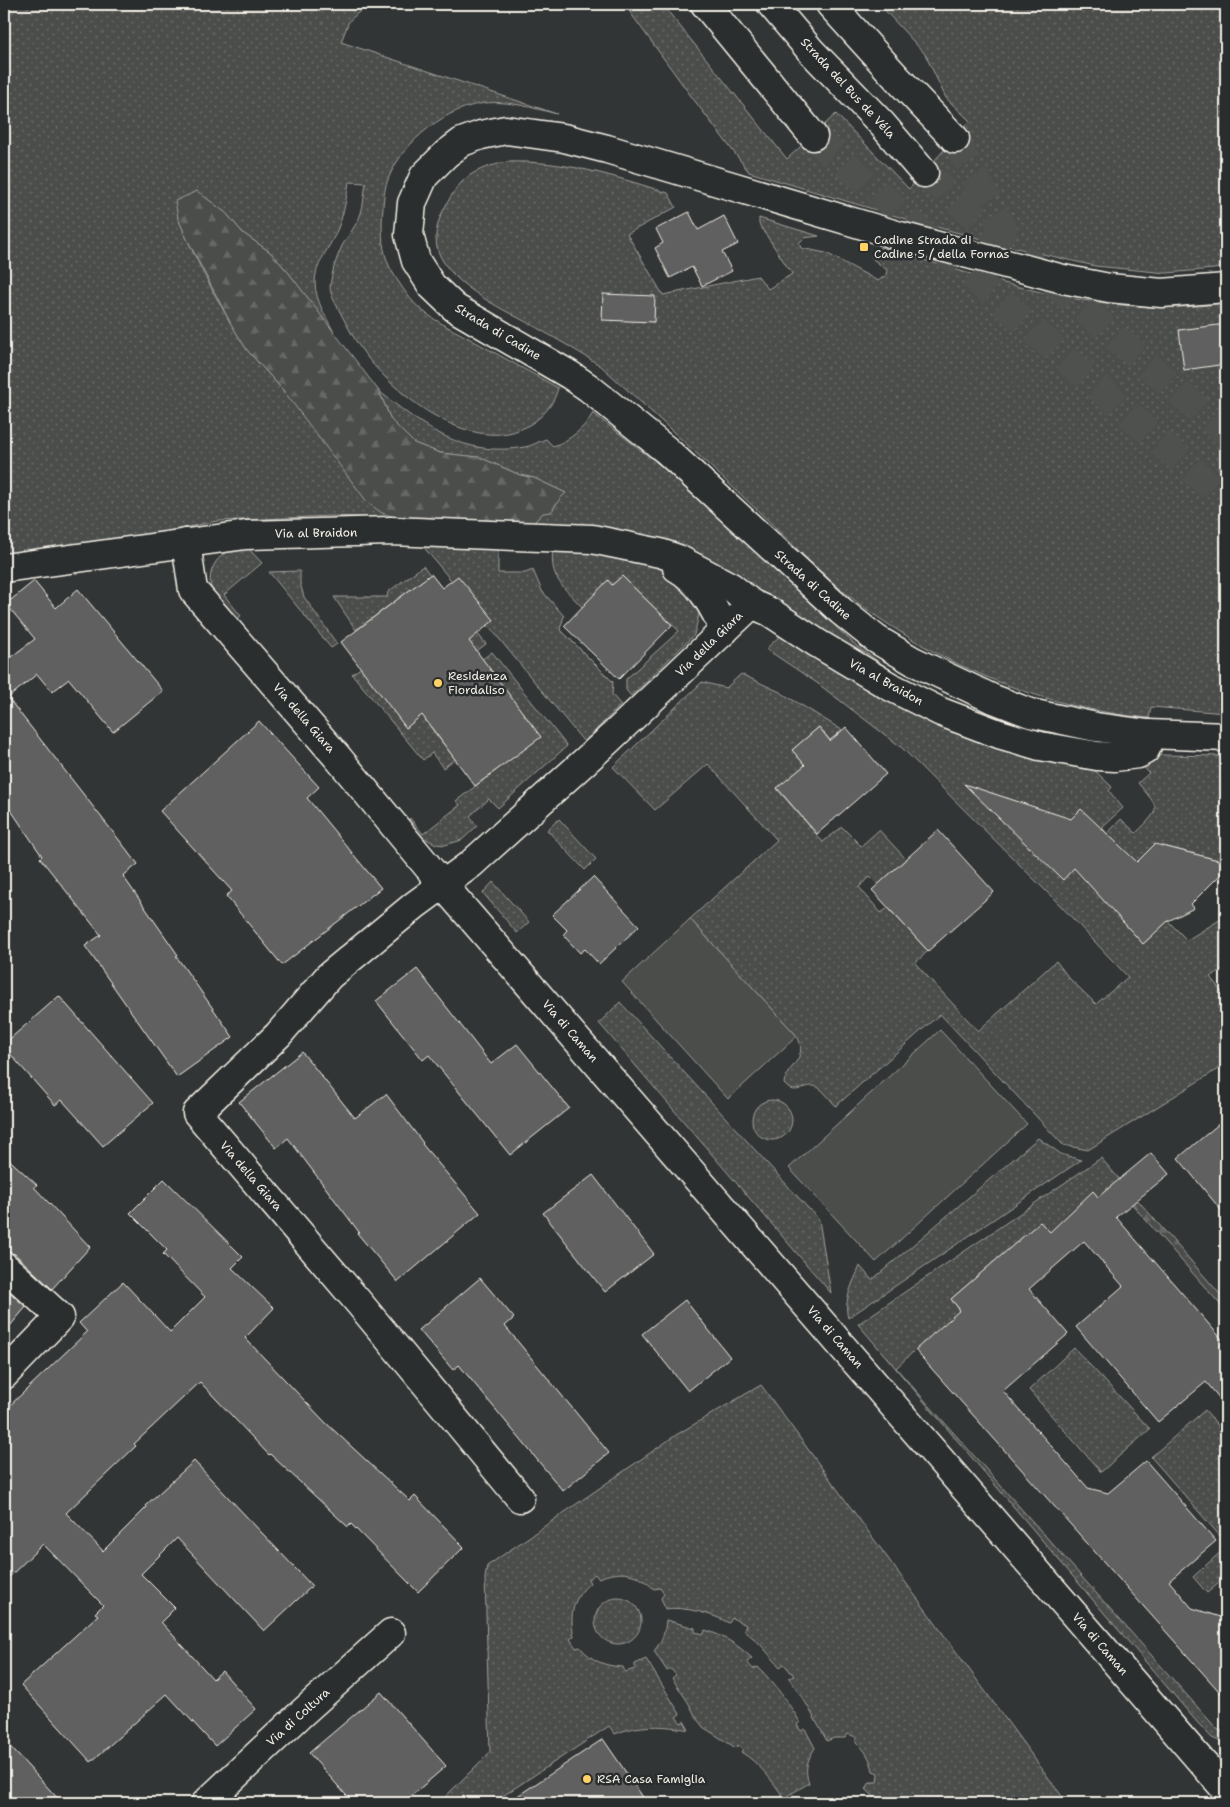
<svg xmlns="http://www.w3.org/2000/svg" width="1230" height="1807" viewBox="0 0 1230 1807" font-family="'Shantell Sans',sans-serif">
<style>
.grass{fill:url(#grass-dots);stroke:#a09f9a}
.forest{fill:url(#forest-firs);stroke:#a09f9a}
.pitch{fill:#4b4d4c;stroke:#a09f9a}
.building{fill:#5f605f;stroke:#f4f1e8}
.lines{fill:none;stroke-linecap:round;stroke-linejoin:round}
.highway-tunnel{stroke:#4f5150;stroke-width:28;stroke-dasharray:28 14;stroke-linecap:butt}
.street-casing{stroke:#f4f1e8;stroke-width:31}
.secondary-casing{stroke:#f4f1e8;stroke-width:31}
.highway-casing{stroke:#f4f1e8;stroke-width:31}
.street{stroke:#2a2d2e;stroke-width:28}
.secondary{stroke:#2a2d2e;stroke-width:28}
.highway{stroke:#2a2d2e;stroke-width:28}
.poi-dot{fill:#ffd166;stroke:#2a2d2e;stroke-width:2}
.labels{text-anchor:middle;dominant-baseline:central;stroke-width:5;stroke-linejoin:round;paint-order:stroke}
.street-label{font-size:12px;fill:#f4f1e8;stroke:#2a2d2e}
.poi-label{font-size:12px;fill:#f4f1e8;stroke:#2a2d2e;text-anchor:start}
</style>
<defs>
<pattern id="grass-dots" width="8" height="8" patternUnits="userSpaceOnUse" patternTransform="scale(1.25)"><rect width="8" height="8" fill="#4b4d4c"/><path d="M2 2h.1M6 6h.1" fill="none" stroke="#666766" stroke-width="1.8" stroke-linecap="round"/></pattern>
<pattern id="forest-firs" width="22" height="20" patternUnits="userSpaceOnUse" patternTransform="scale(1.25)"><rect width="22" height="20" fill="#4b4d4c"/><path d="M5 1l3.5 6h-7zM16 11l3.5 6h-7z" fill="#666766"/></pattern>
</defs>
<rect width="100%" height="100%" fill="#323535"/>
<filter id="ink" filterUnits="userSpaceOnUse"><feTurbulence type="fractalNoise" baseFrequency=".02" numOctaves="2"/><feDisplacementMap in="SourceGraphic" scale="10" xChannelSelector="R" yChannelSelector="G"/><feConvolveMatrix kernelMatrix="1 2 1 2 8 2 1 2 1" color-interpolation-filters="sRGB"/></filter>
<g filter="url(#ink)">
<g class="grass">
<path d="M 4,4 L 368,4 L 349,21 L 341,42 L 557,114 C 533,108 505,99 479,104 C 440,111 398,147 386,185 C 383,197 383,210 382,222 C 382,240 383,257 393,273 C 401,286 411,302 423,311 C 438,323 456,331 472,340 C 501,356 529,372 558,388 C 554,404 543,417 529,425 C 474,458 396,396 364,353 C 355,341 348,327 341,314 C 338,307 333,300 331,293 C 329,287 331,280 332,275 C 334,265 338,255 342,246 C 348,235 357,225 361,213 C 364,204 364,192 366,183 L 349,182 C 346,201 343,219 334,237 C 327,251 315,266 315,282 C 315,301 328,320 336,336 L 288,272 L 270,252 L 243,233 L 226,213 L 196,191 L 178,218 C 197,264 221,308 247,350 L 397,518 L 330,516 L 217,521 L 91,547 L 4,557 Z"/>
<path d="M 624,4 L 662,4 L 787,159 L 836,114 L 909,189 L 970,121 L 946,98 L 925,54 L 879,4 L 1226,4 L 1226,266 L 1214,269 L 1167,273 L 1095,266 L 1012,247 L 906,219 L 749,172 L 691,96 Z"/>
<path d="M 507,162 C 564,160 614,176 668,193 L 676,207 L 627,234 L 663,295 L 758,276 L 768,289 L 792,274 L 759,224 L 759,218 L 819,236 L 804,238 L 799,243 L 801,248 L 826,253 L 878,281 L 886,275 L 887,270 L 874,260 L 871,255 L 880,247 C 995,281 1105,320 1226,303 L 1226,713 L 1151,707 L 1149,718 C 1032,707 920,657 831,581 C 804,558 780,531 754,507 C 704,460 653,413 601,366 C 581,353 560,341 539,329 C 507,311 451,287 438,251 C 433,235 438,220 445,207 C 461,176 474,169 507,162 Z"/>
<path d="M 379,391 C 423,427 464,458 525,447 C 532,446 539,441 546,439 L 553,446 C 569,441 585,428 593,413 L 665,469 L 859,648 L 907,681 L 882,669 L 739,578 L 531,525 L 543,513 L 557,504 L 559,498 L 566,493 L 534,478 L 520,475 L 479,457 L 440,453 L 414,443 L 391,420 Z"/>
<path d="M 498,544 L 498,573 L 525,573 L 533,570 L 542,591 L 564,616 L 560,629 L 613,682 L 612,695 L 621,705 L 584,742 L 422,545 Z"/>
<path d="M 248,548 L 262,563 L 224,595 L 241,616 L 236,620 C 229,611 219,602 213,592 C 205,576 215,555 232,550 C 237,548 243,549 248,548 Z"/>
<path d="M 553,549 L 641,557 L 674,575 L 698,607 L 699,615 L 694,635 L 631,696 L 626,690 L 626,679 L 679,631 L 622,576 L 612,585 L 608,581 L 582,607 C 564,587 549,579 553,549 Z"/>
<path d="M 423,566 L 486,644 L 452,670 L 423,580 L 356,630 L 334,597 L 387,597 L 388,592 Z"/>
<path d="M 300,571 L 300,583 L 304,597 L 337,644 L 331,648 L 269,572 Z"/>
<path d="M 784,632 L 1088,764 L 1112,787 L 1109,791 L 1123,808 L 1102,827 L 1107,834 L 1121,819 L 1136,833 C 1162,807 1160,810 1138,783 L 1149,773 L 1139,762 L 1160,755 L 1226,756 L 1226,862 L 1163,846 L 1155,853 L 1151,848 L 1102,898 L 1143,944 L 1168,921 L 1187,940 L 1226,916 L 1226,967 L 1210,977 L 1226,997 L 1226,1064 L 1088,1150 L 1063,1145 L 940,1014 L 836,1106 C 831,1101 825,1092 819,1088 C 806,1080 797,1099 784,1084 C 785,1066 810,1060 797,1036 L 690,919 L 777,840 L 708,764 L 655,810 L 613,767 L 702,682 L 726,688 L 741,674 L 780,692 L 842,730 L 830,740 L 819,727 L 792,750 L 805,765 L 777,789 L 823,842 L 842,827 L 861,846 L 879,830 L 906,859 L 878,885 L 870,877 L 859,887 L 881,913 L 888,908 L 928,951 L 915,963 L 978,1031 L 1056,961 L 1069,978 L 1096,1004 L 1128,977 L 1061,906 L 901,747 L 817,683 L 766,649 Z"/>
<path d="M 492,652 L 567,746 L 498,808 L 489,799 L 470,816 L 477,826 L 462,840 L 445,845 L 436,844 L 422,837 L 409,821 L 410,818 L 423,834 L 460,805 L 456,801 L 540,737 L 492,672 L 458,677 Z"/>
<path d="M 378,656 L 436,711 L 425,720 L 455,759 L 443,768 L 432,753 L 423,760 L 352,674 Z"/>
<path d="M 559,819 L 596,859 L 585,870 L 547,830 Z"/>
<path d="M 493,882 L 529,922 L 517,933 L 483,893 Z"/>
<path d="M 620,1002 L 819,1220 L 831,1293 L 599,1023 Z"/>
<circle cx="772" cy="1120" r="20"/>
<path d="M 1038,1138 L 1061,1154 L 1081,1160 L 848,1318 C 843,1300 853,1283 860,1266 L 872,1280 Z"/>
<path d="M 1101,1158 L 1120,1180 L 1100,1199 L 1093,1192 L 1060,1243 L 1040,1222 L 951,1299 L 968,1320 L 915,1350 L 896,1368 L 1217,1729 L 1226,1733 L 1226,1744 L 1212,1738 L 1196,1721 L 858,1324 Z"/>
<path d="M 1074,1348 L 1150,1429 L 1101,1472 L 1029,1390 Z"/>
<path d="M 761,1385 L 1067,1803 L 880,1803 L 866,1789 L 870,1782 L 877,1782 L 878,1773 L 873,1771 C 870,1758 866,1751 856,1742 L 856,1737 L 848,1734 L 845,1738 L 834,1738 L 827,1741 L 807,1705 L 789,1678 L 794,1676 L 784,1664 L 780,1667 L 760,1644 L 744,1630 L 746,1625 L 732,1618 L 729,1623 C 713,1614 684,1606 665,1609 L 661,1598 L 664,1594 L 660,1588 L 654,1589 C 635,1571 622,1570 598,1578 L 595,1574 L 588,1579 L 590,1583 C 573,1597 569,1615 574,1636 L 570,1639 L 576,1648 L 580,1647 C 592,1661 604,1666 623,1667 L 625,1672 L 635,1669 L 635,1664 L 646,1659 L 680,1714 L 676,1717 L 681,1723 L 684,1721 L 689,1730 C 665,1725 638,1724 615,1734 L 609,1726 L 492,1803 L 439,1803 L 490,1752 L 485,1578 L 487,1566 L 676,1435 Z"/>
<path d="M 1205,1410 L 1226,1435 L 1226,1531 L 1220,1536 L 1151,1457 Z"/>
<path d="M 1226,1547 L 1226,1577 L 1207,1593 L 1193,1577 Z"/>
<circle cx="618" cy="1621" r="23"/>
<path d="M 666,1620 L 695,1628 L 695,1632 L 704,1634 L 705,1630 C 723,1635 739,1646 752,1658 L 747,1662 L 753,1669 L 758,1667 C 775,1684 788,1702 800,1722 L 797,1725 L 801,1731 L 805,1729 L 815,1748 C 807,1760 804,1770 809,1783 L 784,1798 C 772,1780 759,1763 741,1752 L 743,1749 L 738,1745 L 736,1748 L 703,1727 L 697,1719 L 688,1702 L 672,1678 L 676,1675 L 671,1669 L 667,1671 L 654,1651 C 662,1641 665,1633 666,1620 Z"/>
</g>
<g class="forest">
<path d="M 197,191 L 226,213 L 243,233 L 270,252 L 288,272 L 379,391 L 391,420 L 414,443 L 440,453 L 479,457 L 520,475 L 534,478 L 566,493 C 559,498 557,505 551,512 L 543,513 L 531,525 L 397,518 L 382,513 L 368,503 L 283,390 L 247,350 L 231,324 L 187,239 L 178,218 L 175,201 Z"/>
<path d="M 1120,1180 L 1226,1301 L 1226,1311 L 1115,1185 Z"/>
</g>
<g class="pitch">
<path d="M 690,919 L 797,1036 L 728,1099 L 622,982 Z"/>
<path d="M 940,1030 L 1027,1124 L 876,1262 L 789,1168 Z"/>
</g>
<g class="building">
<path d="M 689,212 L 698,230 L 724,216 L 738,244 L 722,252 L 732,271 L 702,286 L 692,267 L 670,278 L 655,248 L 663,243 L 656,229 Z"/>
<path d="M 603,294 L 655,296 L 654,322 L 602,320 Z"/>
<path d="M 1226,324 L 1226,364 L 1184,370 L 1179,330 Z"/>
<path d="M 431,574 L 442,588 L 458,576 L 494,620 L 469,641 L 541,737 L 475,786 L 422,715 L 406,728 L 341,642 Z"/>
<path d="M 622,576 L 672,625 L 619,679 L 564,626 L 608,580 L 612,585 Z"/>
<path d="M 34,581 L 56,608 L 78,589 L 163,691 L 113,732 L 69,679 L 52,692 L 37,674 L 8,698 L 138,864 L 123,876 L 178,955 L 176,956 L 233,1037 L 177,1077 L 85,946 L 101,935 L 40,858 L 42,856 L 4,800 L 4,662 L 35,639 L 6,604 Z"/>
<path d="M 259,721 L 319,787 L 307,798 L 381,888 L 282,965 L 226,896 L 232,891 L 160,811 Z"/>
<path d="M 819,727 L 830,741 L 846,727 L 886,774 L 817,834 L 777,788 L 805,765 L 792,750 Z"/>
<path d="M 964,784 L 1071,819 L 1081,809 L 1137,862 L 1155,844 L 1226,862 L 1226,869 L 1191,904 L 1194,908 L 1168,921 L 1143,944 L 1074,868 L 1063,880 Z"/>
<path d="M 938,830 L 994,892 L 928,951 L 872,890 Z"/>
<path d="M 593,877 L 639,926 L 599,964 L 585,949 L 580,953 L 563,935 L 567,930 L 552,915 Z"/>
<path d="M 417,969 L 491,1064 L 517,1044 L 569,1108 L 510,1155 L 429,1055 L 423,1060 L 376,1001 Z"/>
<path d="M 59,996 L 153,1103 L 103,1146 L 62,1100 L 55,1105 L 4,1047 L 4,1044 Z"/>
<path d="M 302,1052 L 355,1118 L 386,1094 L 423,1143 L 422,1144 L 480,1213 L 398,1282 L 357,1233 L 359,1232 L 288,1138 L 276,1148 L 239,1102 Z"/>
<path d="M 1226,1118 L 1226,1216 L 1178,1158 Z"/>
<path d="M 1151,1153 L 1169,1174 L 1116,1217 L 1226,1344 L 1226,1406 L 1206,1382 L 1158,1422 L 1076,1327 L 1123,1286 L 1084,1241 L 1029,1289 L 1068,1334 L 1003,1391 L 1088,1488 L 1108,1493 L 1146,1461 L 1216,1541 L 1169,1581 L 1192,1608 L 1226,1619 L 1226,1699 L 915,1350 L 960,1310 L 951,1299 L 1040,1222 L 1050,1232 L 1093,1191 L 1098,1197 Z"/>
<path d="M 4,1155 L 37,1185 L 34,1187 L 90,1247 L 52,1289 L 15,1254 L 4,1251 Z"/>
<path d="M 593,1175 L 654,1254 L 605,1292 L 543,1213 Z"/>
<path d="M 164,1179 L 243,1257 L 232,1268 L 274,1308 L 245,1338 L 326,1423 L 410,1501 L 415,1496 L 464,1547 L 418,1592 L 351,1524 L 348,1527 L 270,1454 L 269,1455 L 200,1382 L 134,1444 L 136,1446 L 66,1513 L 103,1551 L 147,1507 L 146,1505 L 194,1461 L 312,1586 L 264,1631 L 177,1538 L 141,1574 L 175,1608 L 161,1622 L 213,1679 L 222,1671 L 256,1709 L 215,1746 L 167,1694 L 91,1762 L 21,1685 L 98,1615 L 95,1613 L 103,1605 L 43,1544 L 4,1582 L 4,1411 L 87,1332 L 79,1323 L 123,1282 L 170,1332 L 205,1297 L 163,1254 L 167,1250 L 130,1213 Z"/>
<path d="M 480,1278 L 514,1318 L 505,1326 L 609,1453 L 563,1491 L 459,1365 L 453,1370 L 419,1330 Z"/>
<path d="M 4,1287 L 26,1307 L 4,1333 Z"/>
<path d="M 685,1300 L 730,1357 L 688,1391 L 642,1334 Z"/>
<path d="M 381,1692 L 446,1766 L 403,1803 L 353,1803 L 309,1753 Z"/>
<path d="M 603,1739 L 647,1803 L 507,1803 Z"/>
<path d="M 4,1740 L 62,1803 L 4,1803 Z"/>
</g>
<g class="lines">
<g class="highway-tunnel">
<path d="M 813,136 L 1226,500"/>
<path d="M 955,139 L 1006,235"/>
<path d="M 924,173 L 1012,247 L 1226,433"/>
</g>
<defs>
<g id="street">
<path d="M 186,543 L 193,590 L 339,759 L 443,885 L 1226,1790"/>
<path d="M 4,568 L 246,535 L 391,531 L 592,539 L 660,553 L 678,559 L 731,587 L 752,604 L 770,612 L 817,643 L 889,686 L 941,712 L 999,734 L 1040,746 L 1097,756 L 1115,757 L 1138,754 L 1145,750 L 1148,744 L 1148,734"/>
<path d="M 677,568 C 699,580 715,608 724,631"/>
<path d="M 4,1266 L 60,1317 L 4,1375"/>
<path d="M 520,1498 L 360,1304 L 197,1113 L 278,1035 L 329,976 L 415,905 L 471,864 L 603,745 L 752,604"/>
<path d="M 206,1803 L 302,1713 L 391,1633"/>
</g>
<path id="secondary" d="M 1226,288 L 1162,293 L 1109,288 L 1063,279 L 900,236 L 607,149 L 564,138 L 506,130 L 481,135 L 462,142 L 446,154 L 424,176 L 412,203 L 409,235 L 416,261 L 432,286 L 455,308 L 570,375 L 589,388 L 666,450 L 841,611 L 876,639 L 913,661 L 991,698 L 1030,713 L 1096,727 L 1148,734 L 1226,737"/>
<g id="highway">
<path d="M 705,4 L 813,136"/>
<path d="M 771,4 L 811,51 L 882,124 L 924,173"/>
<path d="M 830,4 L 897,78 L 955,139"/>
</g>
</defs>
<use href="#street" class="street-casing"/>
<use href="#secondary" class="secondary-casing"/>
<use href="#highway" class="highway-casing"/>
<use href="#street" class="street"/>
<use href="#secondary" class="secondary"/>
<use href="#highway" class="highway"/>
</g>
</g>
<g class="poi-dot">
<rect x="859" y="242" width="10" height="10" rx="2.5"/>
<circle cx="438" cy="683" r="5"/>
<circle cx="587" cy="1779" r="5"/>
</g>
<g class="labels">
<g class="street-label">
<text transform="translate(848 88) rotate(47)">Strada del Bus de Véla</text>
<text transform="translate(498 332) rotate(31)">Strada di Cadine</text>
<text transform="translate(316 533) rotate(-1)">Via al Braidon</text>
<text transform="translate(813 585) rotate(42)">Strada di Cadine</text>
<text transform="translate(709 644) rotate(-44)">Via della Giara</text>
<text transform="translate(886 682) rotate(29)">Via al Braidon</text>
<text transform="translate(304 718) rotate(49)">Via della Giara</text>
<text transform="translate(570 1031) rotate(49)">Via di Caman</text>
<text transform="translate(251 1176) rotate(49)">Via della Giara</text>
<text transform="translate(835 1337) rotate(49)">Via di Caman</text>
<text transform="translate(1100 1644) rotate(49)">Via di Caman</text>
<text transform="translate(298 1717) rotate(-42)">Via di Coltura</text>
</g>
<g class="poi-label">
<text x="874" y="240">Cadine Strada di<tspan x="874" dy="14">Cadine 5 / della Fornas</tspan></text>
<text x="448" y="676">Residenza<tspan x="448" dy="14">Fiordaliso</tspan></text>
<text x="597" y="1779">RSA Casa Famiglia</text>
</g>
</g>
<rect width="1230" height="1807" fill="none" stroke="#2a2d2e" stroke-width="20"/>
<rect x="10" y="10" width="1210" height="1787" fill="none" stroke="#f4f1e8" stroke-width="2" filter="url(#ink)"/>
</svg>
